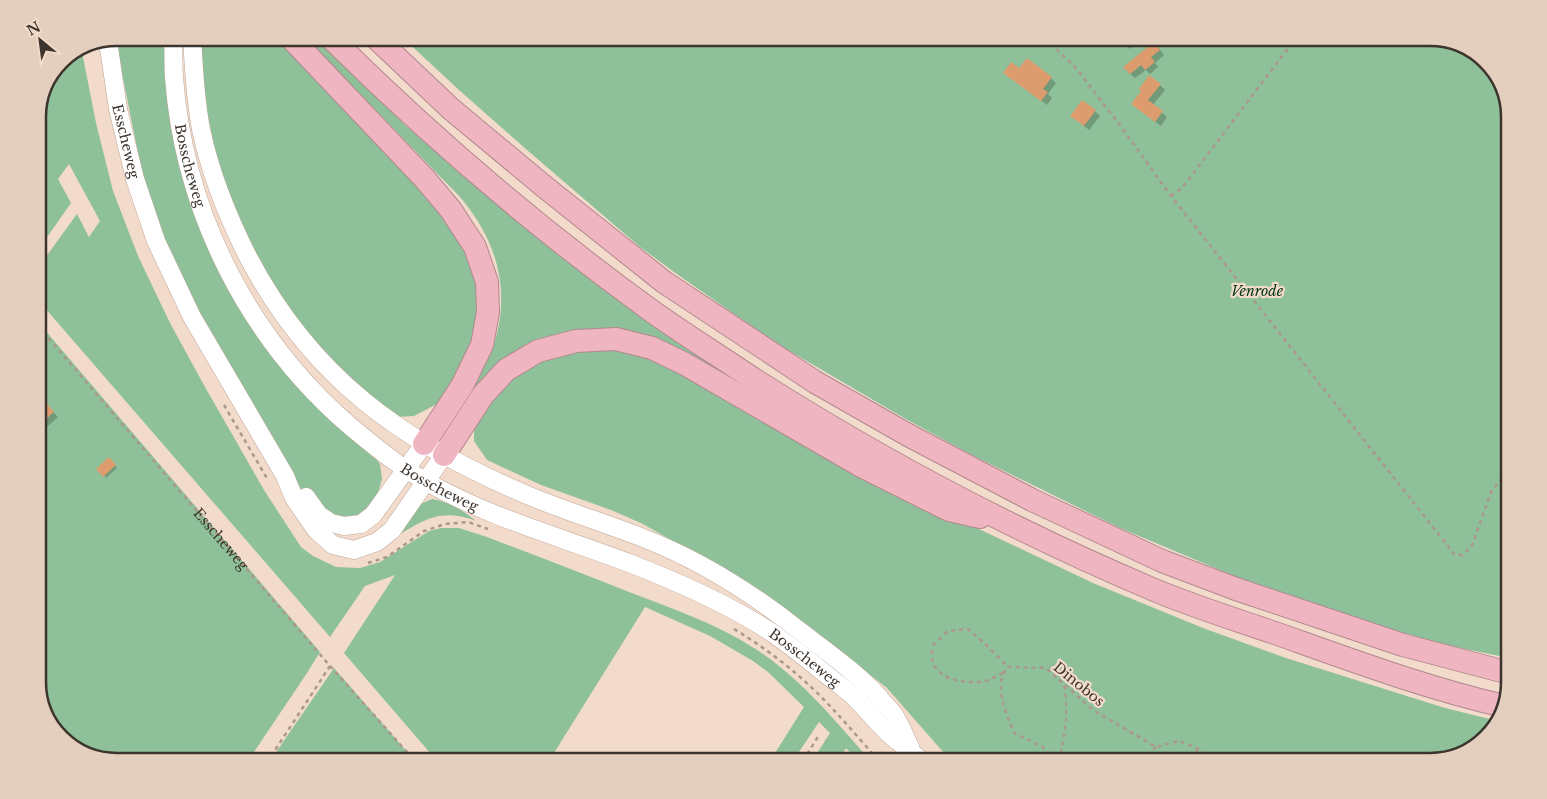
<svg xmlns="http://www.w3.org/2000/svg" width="1547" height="799" viewBox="0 0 1547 799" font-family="'Libre Baskerville',serif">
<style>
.green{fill:#8ec199}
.water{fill:#8bb8f4}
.shadow{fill:#0003}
.building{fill:#dc9c6d}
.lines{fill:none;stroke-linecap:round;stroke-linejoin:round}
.secondary-casing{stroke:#bea798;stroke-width:19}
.highway-casing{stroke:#b1888e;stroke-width:24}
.path{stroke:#aa988c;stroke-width:2.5;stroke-dasharray:4 4;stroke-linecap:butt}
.secondary{stroke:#fff;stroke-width:18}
.highway{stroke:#efb5c1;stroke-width:22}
.labels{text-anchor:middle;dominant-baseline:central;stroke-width:4.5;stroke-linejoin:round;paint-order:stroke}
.street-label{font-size:14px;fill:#3d342e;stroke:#f3dbcb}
.park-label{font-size:14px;font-style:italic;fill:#003414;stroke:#f3dbcb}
.rim{fill:none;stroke:#3d342e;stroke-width:2.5}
</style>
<rect width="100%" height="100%" fill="#f3dbcb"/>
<g class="green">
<path d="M 115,38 L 169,38 L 169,52 L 224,276 L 261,341 L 278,364 L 297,384 L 366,447 L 380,464 L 382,479 L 378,493 L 364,517 L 347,524 L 306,496 L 288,469 L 194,306 L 162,235 L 143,178 Z"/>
<path d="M 198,38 L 288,38 L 459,221 L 481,301 L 472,339 L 452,381 L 445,394 L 437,404 L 414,416 L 397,417 L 356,386 L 295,321 L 249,248 L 209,139 Z"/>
<path d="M 307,38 L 316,38 L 406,126 L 490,198 L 618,299 L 748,390 L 594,332 L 474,392 C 476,376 488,362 493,347 C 512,292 497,240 460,197 L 331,64 Z"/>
<path d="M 403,38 L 1430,38 L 1465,46 L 1496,73 L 1509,112 L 1509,658 L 1441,644 L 1388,628 L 1286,595 L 1239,578 L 1120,528 L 970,454 L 904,418 L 776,343 L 674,272 L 640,247 L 527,150 L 459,90 Z"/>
<path d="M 82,52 L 96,123 L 113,191 L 138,256 L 170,323 L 205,387 L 264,490 L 301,547 L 313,556 L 336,567 L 360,568 L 380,562 L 429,531 L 441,528 L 459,528 L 487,537 C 534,555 582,573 629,592 C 671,608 715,623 754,648 C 800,677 835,721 871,761 L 858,761 L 846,748 L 838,761 L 812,761 L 830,733 L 819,722 L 793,761 L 770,761 L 804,707 L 768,672 L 753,661 L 710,636 L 645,607 L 549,761 L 437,761 L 344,653 L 395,575 L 365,586 L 330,637 L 38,300 L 38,280 L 40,265 L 77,214 L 89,237 L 100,221 L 69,164 L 58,179 L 71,203 L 38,250 L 38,112 L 61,61 Z"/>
<path d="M 38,322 L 320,652 L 307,673 L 248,761 L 117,761 L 82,753 L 51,726 L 38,688 Z"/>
<path d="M 596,347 L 646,354 L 922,502 L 1093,583 L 1203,628 L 1286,658 L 1445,708 L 1498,721 L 1474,748 L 1430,761 L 951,761 L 887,688 L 803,623 L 718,567 L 643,524 L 611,510 L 541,485 L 487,460 L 474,441 L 474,431 L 480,417 L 507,383 L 534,364 L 563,353 Z"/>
<path d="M 432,499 C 450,502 462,510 476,521 C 439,507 422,521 391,540 L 416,506 Z"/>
<path d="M 334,668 L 415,761 L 270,761 Z"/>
</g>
<path class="water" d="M 1509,532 L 1509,599 L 1505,565 L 1505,542 Z"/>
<g class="shadow">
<path d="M 1119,38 L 1144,38 L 1130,49 Z"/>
<path d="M 1159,48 L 1164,55 L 1155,63 L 1158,67 L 1150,74 L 1146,70 L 1135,78 L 1130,74 Z"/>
<path d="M 1019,70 L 1051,78 L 1056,83 L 1048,94 L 1052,98 L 1047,105 L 1010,77 Z"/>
<path d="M 1160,85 L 1165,90 L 1153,105 L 1167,117 L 1161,126 L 1138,109 Z"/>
<path d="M 1095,111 L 1100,116 L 1089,130 L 1077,120 Z"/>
<path d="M 38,395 L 58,417 L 38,435 Z"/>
<path d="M 109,459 L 117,468 L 106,478 L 98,469 Z"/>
</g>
<g class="building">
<path d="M 1154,42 L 1160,50 L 1151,57 L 1155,62 L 1145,70 L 1141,65 L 1130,74 L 1123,67 Z"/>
<path d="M 1027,58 L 1052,77 L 1043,89 L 1048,92 L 1041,101 L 1003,73 L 1011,62 L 1019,68 Z"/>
<path d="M 1149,75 L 1161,84 L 1148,100 L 1163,111 L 1155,122 L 1131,104 L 1141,91 L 1139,89 Z"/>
<path d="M 1082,100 L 1096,110 L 1084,126 L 1070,116 Z"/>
<path d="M 38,393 L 54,412 L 38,426 Z"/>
<path d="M 109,457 L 116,465 L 103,477 L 96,469 Z"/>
</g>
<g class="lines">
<defs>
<g id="secondary">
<path id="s2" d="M 173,38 C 174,50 173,64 174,77 C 184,212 248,338 350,426 C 374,446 399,467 427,482 C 490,518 561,537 629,563 C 678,582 729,604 774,634 C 792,647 810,661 827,675 C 835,682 845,688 853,696 C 865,707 875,721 887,732 C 899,743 911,750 921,761"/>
<path d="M 192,38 C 194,68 195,99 201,129 C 210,173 227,215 247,255 C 311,378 402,442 527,495 C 565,511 605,523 643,538 C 700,560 753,594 800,631 C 827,652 856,672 879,697 C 883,703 889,708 893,713 C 900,724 905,736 910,747"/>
<path id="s3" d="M 108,41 L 118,109 L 135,179 L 156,241 L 192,317 L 285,476 L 294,498 L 316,530 L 333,545 L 354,550 L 377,542 L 392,530 L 444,455"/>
<path d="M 306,497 L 319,515 L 331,523 L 344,526 L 361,524 L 373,515 L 424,444"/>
</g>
<g id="highway">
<path d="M 291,38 L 425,179 L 451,210 L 475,247 L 487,282 L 488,312 L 482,345 L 462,386 L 424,444"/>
<path d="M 331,38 C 430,136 536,227 649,309 C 682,333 718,355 752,378 C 879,459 1013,530 1152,589 C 1192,606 1234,619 1275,633 C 1351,660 1426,688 1504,706"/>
<path d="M 376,38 L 451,109 L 546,188 L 664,282 L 815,382 L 908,435 L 1032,500 L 1162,561 L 1236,589 L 1403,645 L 1509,673"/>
<path d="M 444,455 L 483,395 L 506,370 L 538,351 L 576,341 L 616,339 L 652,348 L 685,364 L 863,467 L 949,510 L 980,517"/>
</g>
</defs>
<use href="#secondary" class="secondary-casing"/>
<use href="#highway" class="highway-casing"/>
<g class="path">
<path d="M 1045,38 L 1075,67 L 1120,125 L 1171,196 L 1455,555 L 1462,555 L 1471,547 L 1475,537 L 1491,492 L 1509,468"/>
<path d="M 1496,72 L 1501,95 L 1509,110"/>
<path d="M 1171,196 L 1182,188 L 1296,38"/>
<path id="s1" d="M 38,326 L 330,666 L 268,761"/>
<path d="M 224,405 L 268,480"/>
<path d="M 368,563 L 387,557 L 424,531 L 445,524 L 468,522 L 488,529"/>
<path d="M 734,629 C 769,650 802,676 830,706 C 847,724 863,743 879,761"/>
<path d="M 330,666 L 415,761"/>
<path d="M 1003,673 C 997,676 991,679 985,681 C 966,685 932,680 932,655 C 932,652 933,648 934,644 L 948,631 L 968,629 L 983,642 L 1008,667"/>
<path d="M 803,761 L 819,735"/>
<path d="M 1055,761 L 1043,747 L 1014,733 C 1007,714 992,685 1008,667 L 1046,668 L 1093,710 L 1156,747 L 1179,741 L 1201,750 L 1213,761"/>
<path d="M 1059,761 C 1065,733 1069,714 1064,684"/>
<path d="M 1148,761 L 1145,757 L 1156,747"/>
<path d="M 1195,761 L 1197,748"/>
</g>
<use href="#secondary" class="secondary"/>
<use href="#highway" class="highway"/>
</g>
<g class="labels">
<g class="street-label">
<text stroke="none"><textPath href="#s3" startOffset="102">Esscheweg</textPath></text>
<text stroke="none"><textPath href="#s2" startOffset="129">Bosscheweg</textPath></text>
<text stroke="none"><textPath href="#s2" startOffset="549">Bosscheweg</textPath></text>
<text stroke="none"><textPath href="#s1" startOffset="281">Esscheweg</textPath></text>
<text stroke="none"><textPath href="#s2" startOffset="954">Bosscheweg</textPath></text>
<text transform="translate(1079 684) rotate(39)">Dinobos</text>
</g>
<g class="park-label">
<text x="1257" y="291">Venrode</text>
</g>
</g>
<path d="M0 0H1547V799H0ZM117 46H1430A71 71 0 0 1 1501 117V682A71 71 0 0 1 1430 753H117A71 71 0 0 1 46 682V117A71 71 0 0 1 117 46Z" fill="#e4cebe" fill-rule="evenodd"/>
<path class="rim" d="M117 46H1430A71 71 0 0 1 1501 117V682A71 71 0 0 1 1430 753H117A71 71 0 0 1 46 682V117A71 71 0 0 1 117 46Z"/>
<g transform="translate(40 40) rotate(331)" stroke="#f3dbcb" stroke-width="4" paint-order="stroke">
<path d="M0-4L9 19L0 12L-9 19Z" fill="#3d342e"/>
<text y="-8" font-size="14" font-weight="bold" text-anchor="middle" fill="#3d342e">N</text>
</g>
</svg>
